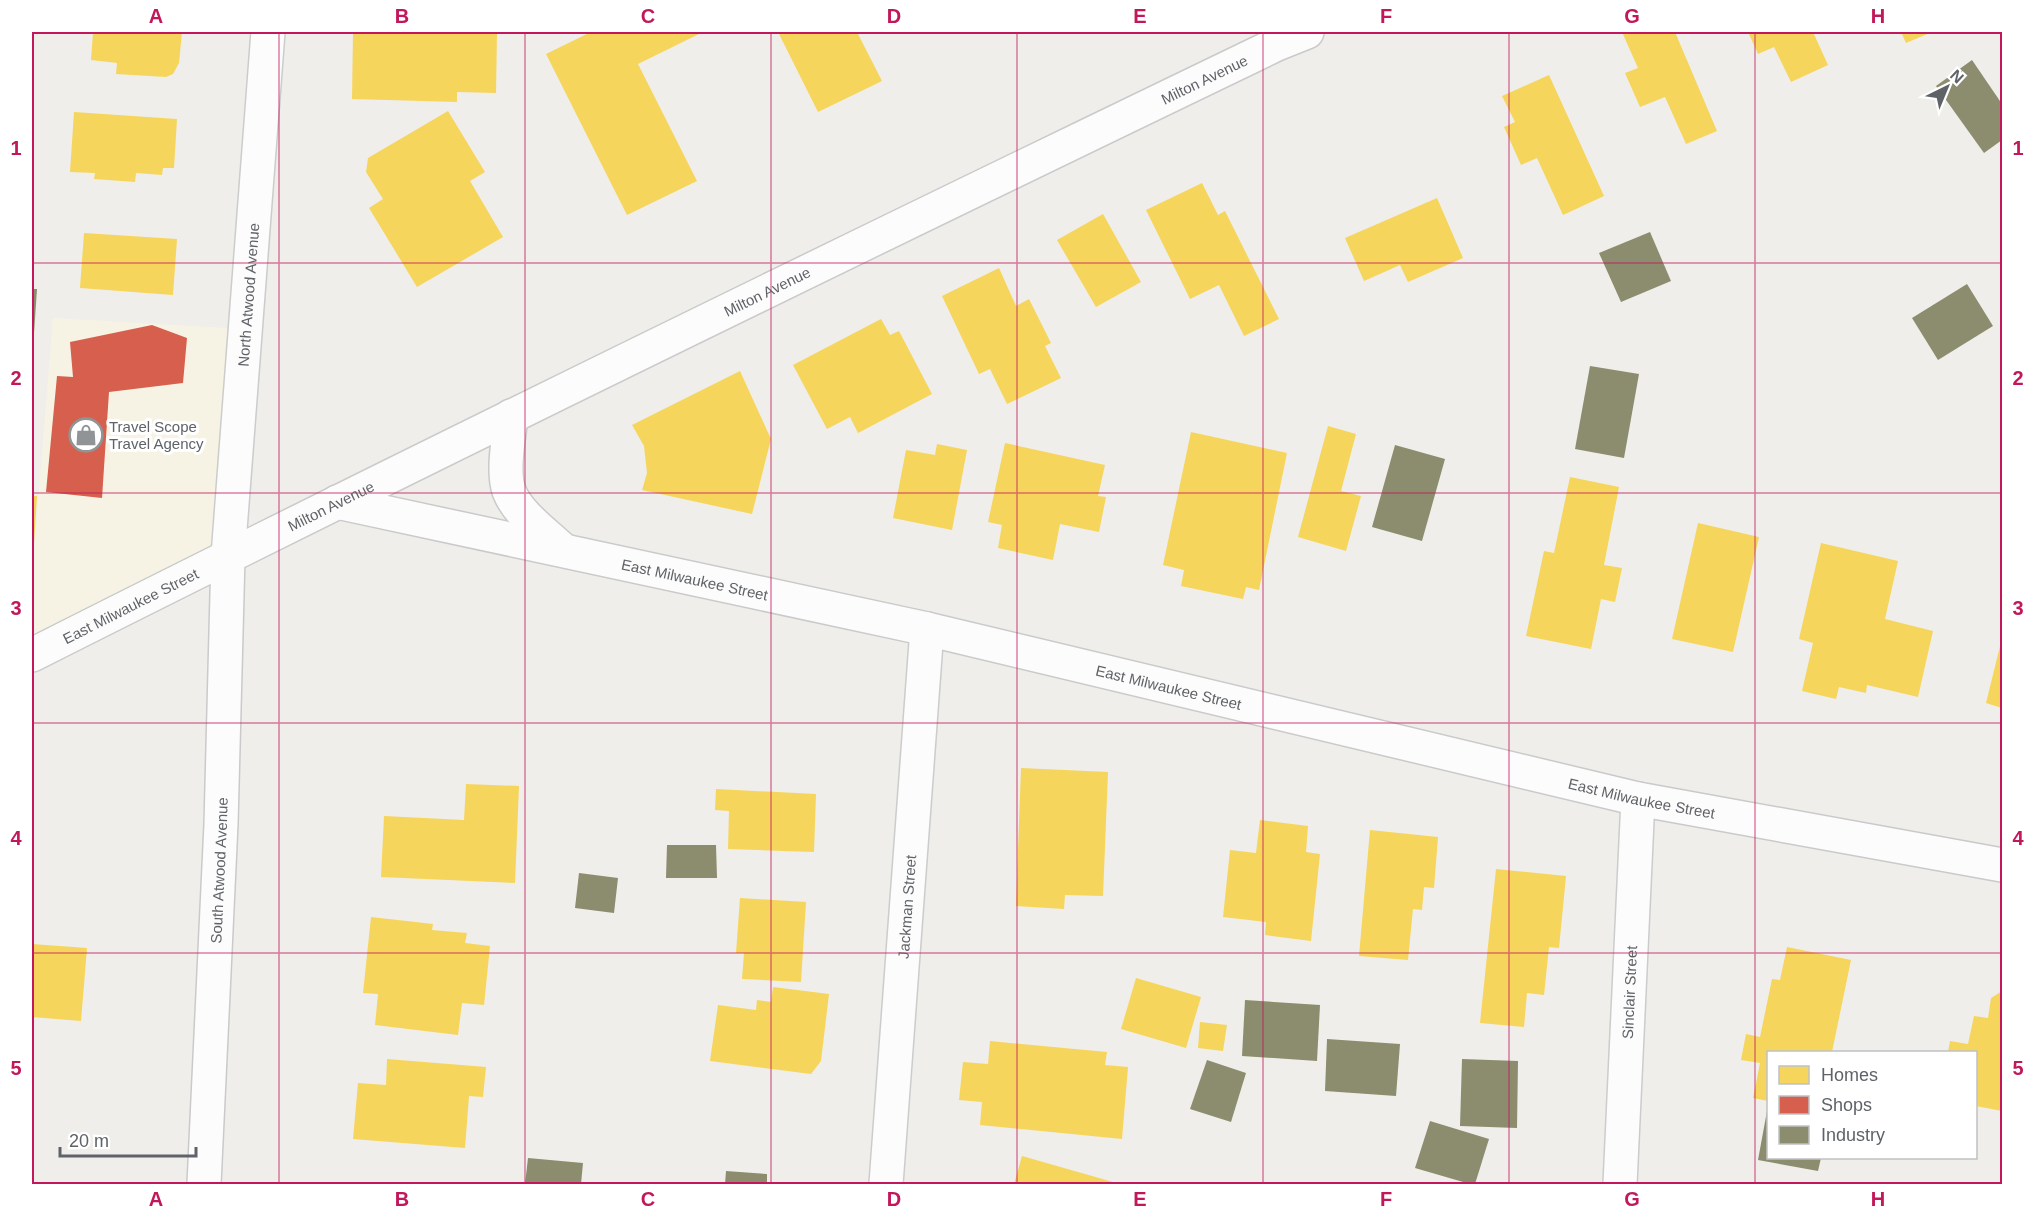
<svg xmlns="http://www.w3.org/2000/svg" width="2034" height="1216" viewBox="0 0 2034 1216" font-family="Arial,sans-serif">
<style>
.commercial{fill:#f7f3e4}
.homes{fill:#f6d55c}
.shops{fill:#d6604d}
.industry{fill:#8c8c6e}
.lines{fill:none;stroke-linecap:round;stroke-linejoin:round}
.minor-casing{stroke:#cbcccc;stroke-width:36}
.secondary-casing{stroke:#cacacb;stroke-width:36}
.minor{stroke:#fdfcfc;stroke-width:33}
.secondary{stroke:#fdfcfc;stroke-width:33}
.grid{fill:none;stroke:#c2185b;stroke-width:1.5;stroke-opacity:0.55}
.labels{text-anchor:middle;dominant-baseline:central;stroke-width:6;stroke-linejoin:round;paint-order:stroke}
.street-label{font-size:15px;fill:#5f6368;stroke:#fff}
.poi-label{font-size:15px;fill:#5f6368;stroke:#fff;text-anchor:start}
.neatline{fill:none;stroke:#c2185b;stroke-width:2}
.grid-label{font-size:20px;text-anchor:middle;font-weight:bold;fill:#c2185b}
</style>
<rect width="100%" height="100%" fill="#efeeea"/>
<path class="commercial" d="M 53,318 L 245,329 L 228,556 L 32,655 L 32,577 Z"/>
<g class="homes">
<path d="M 93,32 L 182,32 L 179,63 L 173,74 L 166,77 L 116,74 L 117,63 L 91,60 Z"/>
<path d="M 353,32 L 497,32 L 496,93 L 457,92 L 457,102 L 352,99 Z"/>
<path d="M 591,32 L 703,32 L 638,64 L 697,181 L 627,215 L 546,54 Z"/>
<path d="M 778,32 L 857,32 L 882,81 L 818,112 Z"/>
<path d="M 1622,32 L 1675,32 L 1717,131 L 1686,144 L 1665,97 L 1640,107 L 1625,73 L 1638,68 Z"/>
<path d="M 1748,32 L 1813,32 L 1828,65 L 1791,82 L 1774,47 L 1758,54 Z"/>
<path d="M 1901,32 L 1932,32 L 1906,43 Z"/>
<path d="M 1549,75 L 1604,196 L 1563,215 L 1537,158 L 1521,165 L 1504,127 L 1515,122 L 1502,96 Z"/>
<path d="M 448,111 L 485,172 L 470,181 L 503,237 L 417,287 L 369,208 L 383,199 L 366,172 L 368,158 Z"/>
<path d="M 74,112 L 177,119 L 174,168 L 163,168 L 162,175 L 136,173 L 135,182 L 94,179 L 95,173 L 70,172 Z"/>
<path d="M 1202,183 L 1218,215 L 1225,211 L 1279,319 L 1244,336 L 1219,285 L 1190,299 L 1146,210 Z"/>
<path d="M 1437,198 L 1463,258 L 1408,282 L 1400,265 L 1364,281 L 1345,238 Z"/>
<path d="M 1103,214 L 1141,282 L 1096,307 L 1057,240 Z"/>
<path d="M 84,233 L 177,239 L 173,295 L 80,288 Z"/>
<path d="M 999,268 L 1016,306 L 1029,299 L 1051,343 L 1045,346 L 1061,378 L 1007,404 L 990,369 L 979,374 L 942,296 Z"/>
<path d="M 881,319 L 890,335 L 899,331 L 932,394 L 858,433 L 850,417 L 827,429 L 793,365 Z"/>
<path d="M 740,371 L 771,439 L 752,514 L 642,490 L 647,473 L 644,446 L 632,425 Z"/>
<path d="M 1328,426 L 1356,434 L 1341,491 L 1361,496 L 1346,551 L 1298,537 Z"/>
<path d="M 1191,432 L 1287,453 L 1259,590 L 1246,587 L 1243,599 L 1181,586 L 1184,570 L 1163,565 Z"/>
<path d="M 1005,443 L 1105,465 L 1098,496 L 1106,497 L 1099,532 L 1060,524 L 1053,560 L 998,548 L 1002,525 L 988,522 Z"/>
<path d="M 937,444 L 967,450 L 952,530 L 893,518 L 906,450 L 935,455 Z"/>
<path d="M 1570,477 L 1619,487 L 1604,565 L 1622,568 L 1615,602 L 1601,599 L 1591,649 L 1526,636 L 1544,551 L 1554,553 Z"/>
<path d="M 32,496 L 37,496 L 34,543 L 32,543 Z"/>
<path d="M 1698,523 L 1759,537 L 1733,652 L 1672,639 Z"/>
<path d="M 1821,543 L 1898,561 L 1885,619 L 1933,631 L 1918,697 L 1867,685 L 1866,693 L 1839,687 L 1836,699 L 1802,691 L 1813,643 L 1799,639 Z"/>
<path d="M 2002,638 L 2002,708 L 1986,703 Z"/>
<path d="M 1021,768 L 1108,772 L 1103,896 L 1065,895 L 1064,909 L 1016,906 Z"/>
<path d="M 466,784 L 519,786 L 515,883 L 381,877 L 384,816 L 464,820 Z"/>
<path d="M 716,789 L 816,794 L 814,852 L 728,849 L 729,811 L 715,810 Z"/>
<path d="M 1260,820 L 1308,826 L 1306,852 L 1320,854 L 1311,941 L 1265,935 L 1266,922 L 1223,917 L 1230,850 L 1256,853 Z"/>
<path d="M 1370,830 L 1438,837 L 1434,888 L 1424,887 L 1422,910 L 1413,909 L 1408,960 L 1359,956 Z"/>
<path d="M 1496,869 L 1566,876 L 1559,948 L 1549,947 L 1544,995 L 1527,993 L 1524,1027 L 1480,1023 Z"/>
<path d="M 740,898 L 806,902 L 801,982 L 742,979 L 744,953 L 736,953 Z"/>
<path d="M 371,917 L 433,924 L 432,930 L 467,933 L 465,943 L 490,946 L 484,1005 L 462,1003 L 458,1035 L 375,1025 L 378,994 L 363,993 Z"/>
<path d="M 32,944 L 87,948 L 81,1021 L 32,1017 Z"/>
<path d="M 1787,947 L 1851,960 L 1832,1052 L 1768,1052 L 1768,1101 L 1753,1098 L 1760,1063 L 1741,1060 L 1746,1034 L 1760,1037 L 1772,979 L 1780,980 Z"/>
<path d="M 1136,978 L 1201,997 L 1186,1048 L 1121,1029 Z"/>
<path d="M 773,987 L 829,994 L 821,1061 L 811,1074 L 710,1061 L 718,1005 L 756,1010 L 757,1000 L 771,1002 Z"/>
<path d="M 2002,991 L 2002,1111 L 1976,1106 L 1976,1052 L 1948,1052 L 1950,1041 L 1968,1044 L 1974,1016 L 1988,1018 L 1991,998 Z"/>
<path d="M 1200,1022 L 1227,1025 L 1223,1051 L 1198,1048 Z"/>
<path d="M 990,1041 L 1107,1052 L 1105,1065 L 1128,1067 L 1122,1139 L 980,1125 L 982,1102 L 959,1100 L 963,1062 L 988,1064 Z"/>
<path d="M 387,1059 L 486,1067 L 483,1097 L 469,1096 L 465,1148 L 353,1139 L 358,1083 L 386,1085 Z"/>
<path d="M 1022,1156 L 1120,1184 L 1014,1184 Z"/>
</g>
<path class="shops" d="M 152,325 L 187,338 L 183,383 L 109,392 L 102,498 L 46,492 L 57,376 L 73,377 L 70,342 Z"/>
<g class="industry">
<path d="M 1972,60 L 2002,104 L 2002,140 L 1984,153 L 1936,86 Z"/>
<path d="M 1650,232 L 1671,281 L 1621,302 L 1599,253 Z"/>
<path d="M 1967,284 L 1993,326 L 1938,360 L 1912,318 Z"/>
<path d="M 32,289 L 37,289 L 33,348 L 32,348 Z"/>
<path d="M 1590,366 L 1639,374 L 1624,458 L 1575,449 Z"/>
<path d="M 1395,445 L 1445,459 L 1422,541 L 1372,527 Z"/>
<path d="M 667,845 L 716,845 L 717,878 L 666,878 Z"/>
<path d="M 579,873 L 618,878 L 614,913 L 575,908 Z"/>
<path d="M 1245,1000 L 1320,1005 L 1317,1061 L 1242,1056 Z"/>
<path d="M 1327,1039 L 1400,1044 L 1396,1096 L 1325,1091 Z"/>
<path d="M 1462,1059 L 1518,1061 L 1517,1128 L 1460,1126 Z"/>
<path d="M 1207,1060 L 1246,1073 L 1231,1122 L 1190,1109 Z"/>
<path d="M 1767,1111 L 1768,1158 L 1821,1158 L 1818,1171 L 1758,1160 Z"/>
<path d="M 1430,1121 L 1489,1139 L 1475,1184 L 1470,1184 L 1415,1168 Z"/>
<path d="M 528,1158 L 583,1163 L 581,1184 L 525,1184 Z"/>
<path d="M 726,1171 L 767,1174 L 767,1184 L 725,1184 Z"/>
</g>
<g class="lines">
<defs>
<g id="minor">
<path id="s1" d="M 228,556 L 268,32"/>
<path id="s2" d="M 886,1184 L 927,629"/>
<path id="s3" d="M 1620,1184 L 1638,799"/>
</g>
<g id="secondary">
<path d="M 511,416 C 509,437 502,471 509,491 C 518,514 544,532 562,549"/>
<path id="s4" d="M 337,502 L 927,629 L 1638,799 L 2002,865"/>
<path id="s5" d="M 32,655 C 444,447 860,245 1277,44 L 1307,32"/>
<path id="s6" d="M 204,1184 L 221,824 L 228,556"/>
</g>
</defs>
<use href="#minor" class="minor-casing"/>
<use href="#secondary" class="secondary-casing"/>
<use href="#minor" class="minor"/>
<use href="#secondary" class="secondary"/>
</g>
<path class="grid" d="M 279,32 L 279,1184M 525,32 L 525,1184M 771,32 L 771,1184M 1017,32 L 1017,1184M 1263,32 L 1263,1184M 1509,32 L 1509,1184M 1755,32 L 1755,1184M 32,263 L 2002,263M 32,493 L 2002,493M 32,723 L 2002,723M 32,953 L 2002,953"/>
<defs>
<symbol id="shop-ring" viewBox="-11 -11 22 22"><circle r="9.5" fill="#fff" stroke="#919496" stroke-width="1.5"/><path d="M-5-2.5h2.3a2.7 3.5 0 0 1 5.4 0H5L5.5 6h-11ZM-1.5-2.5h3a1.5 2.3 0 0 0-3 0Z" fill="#919496"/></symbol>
</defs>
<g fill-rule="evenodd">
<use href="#shop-ring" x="67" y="416" width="38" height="38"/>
</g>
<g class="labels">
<g class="street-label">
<text stroke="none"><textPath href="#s5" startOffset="1306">Milton Avenue</textPath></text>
<text stroke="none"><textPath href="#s5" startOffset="820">Milton Avenue</textPath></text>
<text stroke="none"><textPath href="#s1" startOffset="262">North Atwood Avenue</textPath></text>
<text stroke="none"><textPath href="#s5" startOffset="334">Milton Avenue</textPath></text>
<text stroke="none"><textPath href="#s4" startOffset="366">East Milwaukee Street</textPath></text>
<text stroke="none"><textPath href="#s5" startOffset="110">East Milwaukee Street</textPath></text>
<text stroke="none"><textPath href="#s4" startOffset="852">East Milwaukee Street</textPath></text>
<text stroke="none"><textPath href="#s4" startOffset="1338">East Milwaukee Street</textPath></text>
<text stroke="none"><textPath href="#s6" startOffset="314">South Atwood Avenue</textPath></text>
<text stroke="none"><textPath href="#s2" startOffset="278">Jackman Street</textPath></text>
<text stroke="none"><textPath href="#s3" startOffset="192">Sinclair Street</textPath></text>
</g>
<g class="poi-label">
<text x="109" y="426">Travel Scope<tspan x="109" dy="17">Travel Agency</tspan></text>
</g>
</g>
<rect width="2034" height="1216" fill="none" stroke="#ffffff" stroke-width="66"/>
<rect x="1767" y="1051" width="210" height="108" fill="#ffffff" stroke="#bfc1c3" stroke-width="1.5"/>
<rect x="1779" y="1066" width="30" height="18" fill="#f6d55c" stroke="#bfc1c3" stroke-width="1.5"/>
<text x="1821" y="1081" font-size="18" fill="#5f6368">Homes</text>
<rect x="1779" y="1096" width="30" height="18" fill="#d6604d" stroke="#bfc1c3" stroke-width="1.5"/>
<text x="1821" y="1111" font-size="18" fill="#5f6368">Shops</text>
<rect x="1779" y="1126" width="30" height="18" fill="#8c8c6e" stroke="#bfc1c3" stroke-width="1.5"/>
<text x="1821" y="1141" font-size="18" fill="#5f6368">Industry</text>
<g transform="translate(1947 87) rotate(43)" stroke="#ffffff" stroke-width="4.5" paint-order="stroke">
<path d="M0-4.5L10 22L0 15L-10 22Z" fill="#5f6368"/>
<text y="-9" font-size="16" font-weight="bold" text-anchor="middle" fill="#5f6368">N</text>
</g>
<path d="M60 1147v9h136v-9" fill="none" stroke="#5f6368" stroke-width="3"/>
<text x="69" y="1147" font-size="18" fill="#5f6368" stroke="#ffffff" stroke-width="4.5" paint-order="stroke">20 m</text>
<rect x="33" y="33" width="1968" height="1150" class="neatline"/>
<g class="grid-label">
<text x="156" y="23">A</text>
<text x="402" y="23">B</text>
<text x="648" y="23">C</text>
<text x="894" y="23">D</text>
<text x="1140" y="23">E</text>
<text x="1386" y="23">F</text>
<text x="1632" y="23">G</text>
<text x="1878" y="23">H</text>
<text x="16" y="155">1</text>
<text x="2018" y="155">1</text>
<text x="16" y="385">2</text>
<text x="2018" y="385">2</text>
<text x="16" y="615">3</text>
<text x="2018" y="615">3</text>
<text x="16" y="845">4</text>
<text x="2018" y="845">4</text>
<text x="16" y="1075">5</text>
<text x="2018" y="1075">5</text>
<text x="156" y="1206">A</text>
<text x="402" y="1206">B</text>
<text x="648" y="1206">C</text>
<text x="894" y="1206">D</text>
<text x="1140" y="1206">E</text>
<text x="1386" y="1206">F</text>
<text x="1632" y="1206">G</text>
<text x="1878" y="1206">H</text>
</g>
</svg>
